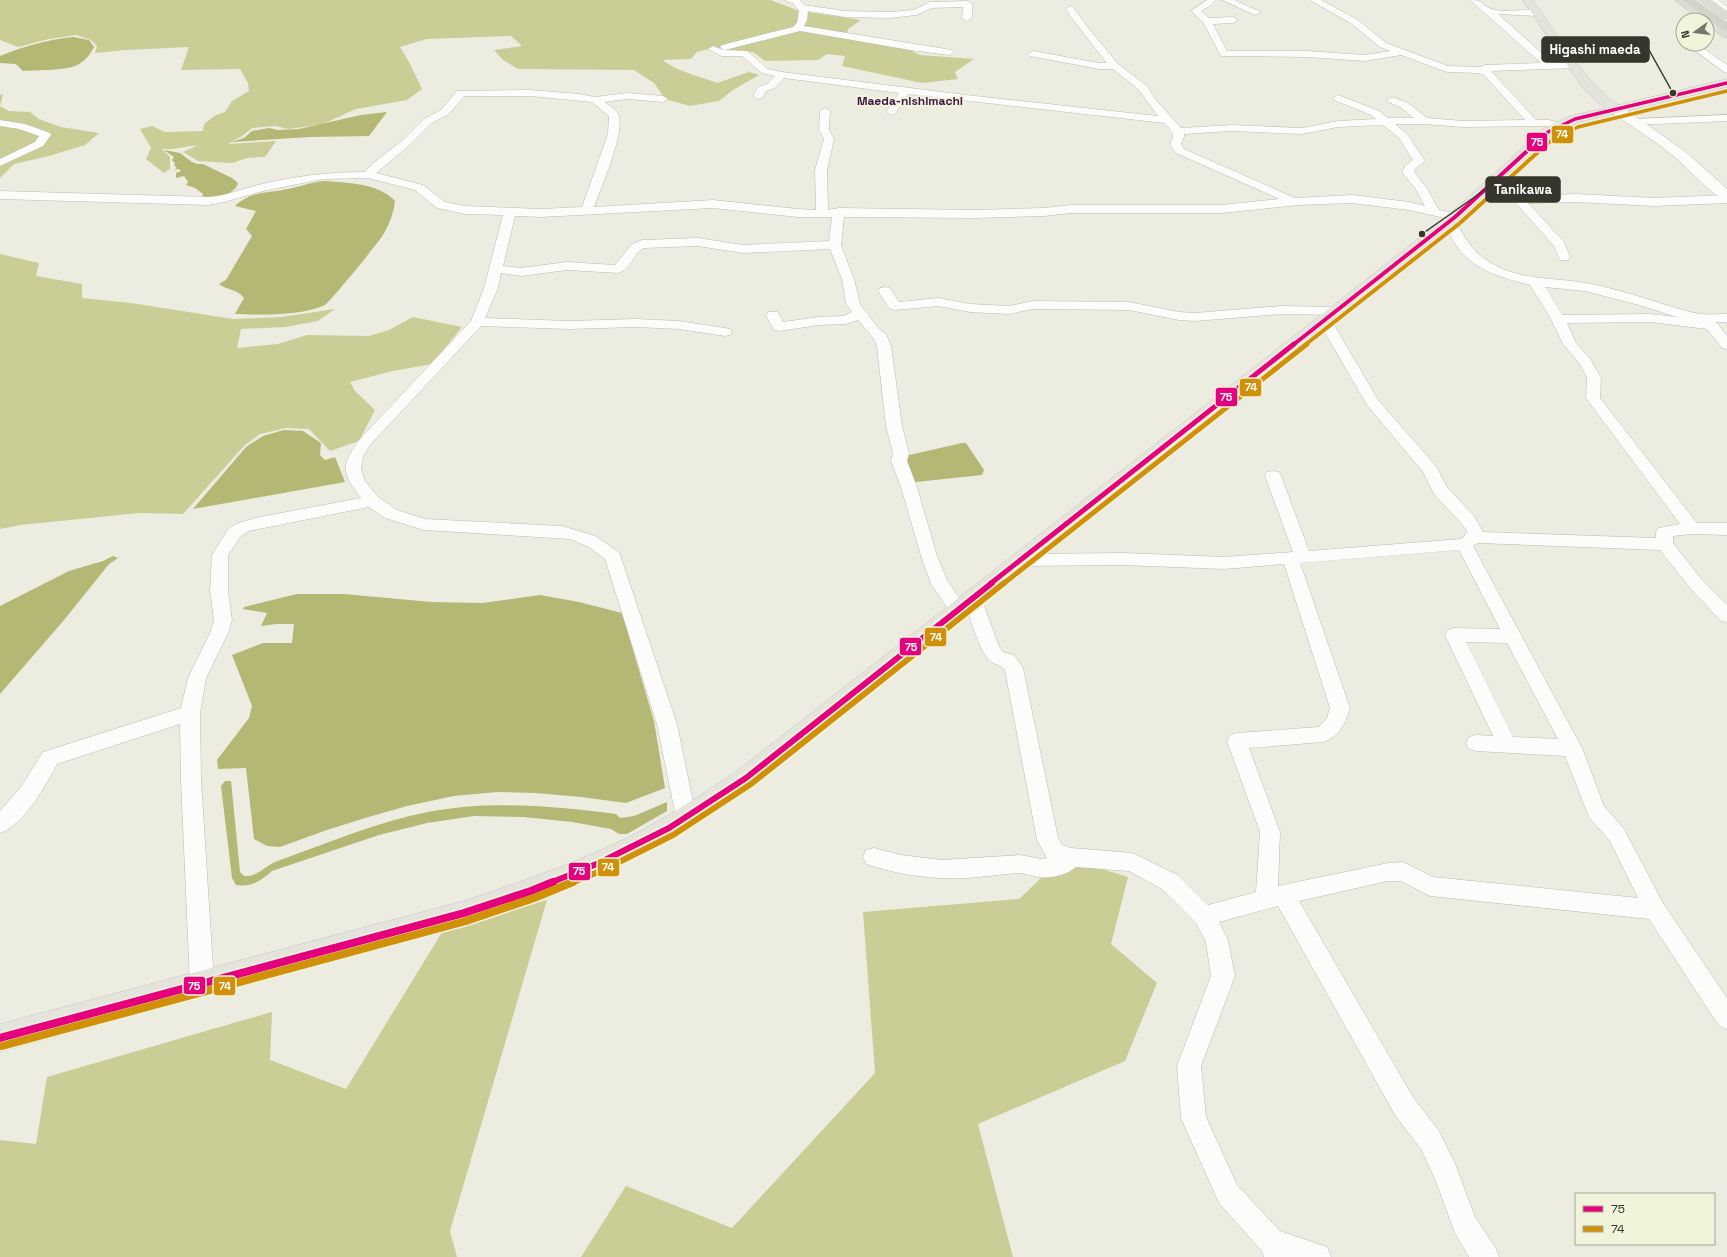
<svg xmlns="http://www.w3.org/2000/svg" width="1727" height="1257" viewBox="0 0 1727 1257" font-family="'Space Grotesk',sans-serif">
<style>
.forest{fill:#cbcd96}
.water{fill:#b5b774}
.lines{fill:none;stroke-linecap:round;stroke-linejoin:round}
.minor-casing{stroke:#babcb1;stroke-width:1}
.tertiary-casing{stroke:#babcb1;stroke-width:1}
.primary-casing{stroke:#c8c9c2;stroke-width:1}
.trunk-casing{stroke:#c8c9c2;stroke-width:1}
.motorway-casing{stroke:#c8c9c2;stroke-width:1}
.minor{fill:#fcfcfa;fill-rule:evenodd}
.tertiary{fill:#fcfcfa;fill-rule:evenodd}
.primary{fill:#e4e4dd;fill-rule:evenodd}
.trunk{fill:#dbdcd3;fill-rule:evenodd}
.motorway{fill:#d2d3c9;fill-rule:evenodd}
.bus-1-far4-casing{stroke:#f1f3da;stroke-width:5}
.bus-1-far3-casing{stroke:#f1f3da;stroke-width:6}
.bus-1-far2-casing{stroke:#f1f3da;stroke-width:8}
.bus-1-far1-casing{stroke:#f1f3da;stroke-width:10}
.bus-1-casing{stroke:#f1f3da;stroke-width:11}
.bus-2-far4-casing{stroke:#f1f3da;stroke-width:5}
.bus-2-far3-casing{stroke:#f1f3da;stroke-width:6}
.bus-2-far2-casing{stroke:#f1f3da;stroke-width:8}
.bus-2-far1-casing{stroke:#f1f3da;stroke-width:10}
.bus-2-casing{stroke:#f1f3da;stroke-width:11}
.bus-1-far4{stroke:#e5007d;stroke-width:3.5}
.bus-1-far3{stroke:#e5007d;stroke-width:4}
.bus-1-far2{stroke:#e5007d;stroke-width:5}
.bus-1-far1{stroke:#e5007d;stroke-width:6}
.bus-1{stroke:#e5007d;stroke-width:8}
.bus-2-far4{stroke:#d09009;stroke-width:3.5}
.bus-2-far3{stroke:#d09009;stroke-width:4}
.bus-2-far2{stroke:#d09009;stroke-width:5}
.bus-2-far1{stroke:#d09009;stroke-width:6}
.bus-2{stroke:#d09009;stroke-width:8}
.labels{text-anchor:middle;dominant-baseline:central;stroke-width:4;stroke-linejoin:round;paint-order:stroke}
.far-quarter-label{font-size:12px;font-weight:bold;fill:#3f1448;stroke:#f1f3da}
.leader{fill:none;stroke:#36362c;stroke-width:1.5}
.callout-dot{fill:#36362c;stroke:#f1f3da;stroke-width:1.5}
.callout{fill:#36362c;stroke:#36362c;stroke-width:1.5}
.callout-label{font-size:13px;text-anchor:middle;font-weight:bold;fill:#fff}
.line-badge{stroke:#f1f3da;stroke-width:1.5}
.badge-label{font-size:11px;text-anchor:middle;font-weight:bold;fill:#fff}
</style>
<rect width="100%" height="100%" fill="#ecede0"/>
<g class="forest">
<path d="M 0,0 L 770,0 L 800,11 L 861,20 L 848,29 L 846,38 L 904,47 L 920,55 L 974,59 L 955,72 L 958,79 L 922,83 L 842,66 L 845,56 L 827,54 L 818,60 L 765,61 L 753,52 L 726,51 L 709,49 L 697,52 L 691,59 L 663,60 C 673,70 702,77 717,83 L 749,72 L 759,75 L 733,90 L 719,101 L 690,106 L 665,99 L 654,83 L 634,70 L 518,69 L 503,60 L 494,50 L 522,46 L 511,36 L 427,39 L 400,47 L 409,62 L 422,89 L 407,100 L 356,109 L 323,124 L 289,129 L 275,126 L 252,128 L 242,136 L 228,144 L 276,141 L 265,157 L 247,158 L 232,163 L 198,161 L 183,152 L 198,145 L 172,149 L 162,149 L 170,157 L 170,169 L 164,173 L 146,159 L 151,148 L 140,129 L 152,126 L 165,132 L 203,131 L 204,124 L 216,115 L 225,112 L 232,101 L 249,91 L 248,83 L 240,69 L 181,70 L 189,47 L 125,50 L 95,53 L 97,46 L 91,40 L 76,35 L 49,39 L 18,47 L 0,40 Z"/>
<path d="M 3,94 L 0,106 L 9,111 L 30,112 L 39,119 L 61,127 L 99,133 L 85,145 L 49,156 L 14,164 L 0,178 L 0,95 Z"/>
<path d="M 0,254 L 39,263 L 36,276 L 82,284 L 82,298 L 131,303 L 233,319 L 282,317 L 335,309 L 318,321 L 285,327 L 241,329 L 237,348 L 278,344 L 307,335 L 369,336 L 389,330 L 413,317 L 462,327 L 432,364 L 393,371 L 350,382 L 355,391 L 375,410 L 359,441 L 330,451 L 309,429 L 286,428 L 260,434 L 244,446 L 183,514 L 139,513 L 21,525 L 0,529 Z"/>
<path d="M 1063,857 L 1128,877 L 1111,944 L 1157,983 L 1125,1061 L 978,1124 L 1013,1257 L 581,1257 L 626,1186 L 732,1228 L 875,1073 L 863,912 L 1019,899 Z"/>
<path d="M 547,900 L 450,1231 L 457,1257 L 0,1257 L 0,1140 L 36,1144 L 47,1077 L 272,1012 L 270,1060 L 346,1089 L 444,929 Z"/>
</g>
<g class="water">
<path d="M 73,37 L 89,40 L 94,47 C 90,55 84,62 77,65 C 65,71 37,70 23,71 L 16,64 L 0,63 L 0,56 C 24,46 47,40 73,37 Z"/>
<path d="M 387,112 L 369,136 L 310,137 L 231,142 L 244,138 L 252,131 L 269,128 L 278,130 L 299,129 L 361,115 Z"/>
<path d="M 164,150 L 180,153 L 192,162 L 197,164 L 203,164 L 232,178 L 236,181 L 238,184 C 232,197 214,197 202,198 L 203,194 L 195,188 L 186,185 L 188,182 L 184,176 L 176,178 L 176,173 L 181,171 L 179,169 L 174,170 L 177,168 L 174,165 L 175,163 L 172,160 L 174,157 Z"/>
<path d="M 325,181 C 349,183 378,183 395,201 C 394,212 389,225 383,235 C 378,243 330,302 325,305 C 301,316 260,315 235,314 L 244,298 C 236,288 228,291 219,284 L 226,280 L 252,236 L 246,229 L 256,211 L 235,206 C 251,191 263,194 282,190 C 297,188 310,182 325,181 Z"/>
<path d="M 284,430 L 303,431 L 321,443 L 320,455 L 325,460 L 335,457 L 345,482 L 193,509 L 246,447 L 263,436 Z"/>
<path d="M 962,443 L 966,443 L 984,470 L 982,475 L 916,482 L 911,481 L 905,456 Z"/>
<path d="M 113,556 L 118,558 L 109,564 L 64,620 L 0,694 L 0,606 L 69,571 L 103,561 Z"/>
<path d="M 297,594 L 344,594 L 431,602 L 482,603 L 540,595 L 579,602 L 622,613 L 654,721 L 665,788 L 626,803 L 581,797 L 535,793 L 497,792 L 454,796 L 407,806 L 365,818 L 324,831 L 280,847 L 267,846 L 254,839 L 246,768 L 218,769 L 217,760 L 249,718 L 252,706 L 232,655 L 263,643 L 292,643 L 294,624 L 276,624 L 261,626 L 267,613 L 243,609 L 244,607 Z"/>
<path d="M 225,781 L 231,781 L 240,872 L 244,876 C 257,877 264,867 275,862 C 325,844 376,822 428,812 C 490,800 554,806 616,814 L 620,818 L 634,816 L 667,802 L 667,811 L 627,834 L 619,834 L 611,829 L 572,822 L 524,817 L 474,816 L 427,823 L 379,835 L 272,871 C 261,881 252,887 236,885 L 232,878 L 221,786 Z"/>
</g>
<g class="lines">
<defs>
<g id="minor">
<path d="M 786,0 L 800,0 L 804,5 L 845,11 L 890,12 L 914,10 L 930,2 L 968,1 L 972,4 L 972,18 L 967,21 L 962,18 L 963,7 L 932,8 L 916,15 L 890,18 L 845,17 L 808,11 L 807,20 L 804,26 L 952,50 L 954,52 L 952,54 L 949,55 L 910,50 L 800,31 L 725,50 L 722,49 L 720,47 L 722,45 L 793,27 L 797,23 L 799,11 L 793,3 L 787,2 Z"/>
<path d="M 1207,0 L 1216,0 L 1211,5 L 1201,11 L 1209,18 L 1233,17 L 1238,20 L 1233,23 L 1213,24 L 1227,51 L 1307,51 L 1365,55 L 1390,51 L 1380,47 L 1352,24 L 1310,0 L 1321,0 L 1358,20 L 1386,43 L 1448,66 L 1480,67 L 1485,65 L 1541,63 L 1470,0 C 1483,0 1479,3 1489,8 C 1505,15 1524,7 1540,11 L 1542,13 L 1540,15 L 1537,16 L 1498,14 L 1553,63 L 1574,63 L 1579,66 L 1577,68 L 1491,71 L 1536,120 L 1549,120 L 1564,124 L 1565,126 L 1564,128 L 1560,129 L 1549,126 L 1463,127 L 1424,124 L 1395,124 L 1407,134 L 1425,161 L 1415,169 L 1414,172 L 1426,187 L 1439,210 L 1459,214 L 1461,217 L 1459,220 L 1455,221 C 1465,237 1471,251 1489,262 C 1521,281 1551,277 1586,283 C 1607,287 1629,293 1650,300 C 1667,305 1683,311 1700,314 C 1709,315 1718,314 1727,314 L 1727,322 L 1716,322 L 1727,336 L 1727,349 L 1722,348 L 1707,329 L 1651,322 L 1567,323 L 1576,343 L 1591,360 L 1601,378 L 1600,398 L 1697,523 L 1727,523 L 1727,535 L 1692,534 L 1673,536 L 1673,543 L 1702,580 L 1727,605 L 1727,622 L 1721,621 L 1690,588 L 1660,550 L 1478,543 L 1473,546 L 1582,748 L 1604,806 L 1624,829 L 1663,903 L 1727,998 L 1727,1029 L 1719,1026 L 1649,919 L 1430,896 L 1401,881 L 1388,881 L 1299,901 L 1413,1097 L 1439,1131 L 1456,1166 L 1475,1217 L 1495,1247 L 1499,1257 L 1469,1257 L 1455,1233 L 1435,1179 L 1421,1149 L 1395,1115 L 1278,906 L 1219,922 L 1228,940 L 1235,976 L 1201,1066 L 1206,1117 L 1237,1185 L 1280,1231 L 1327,1247 L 1331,1257 L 1264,1257 L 1262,1251 L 1219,1203 L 1181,1118 L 1177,1066 L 1211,976 L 1206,942 L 1196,923 L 1162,889 L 1129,871 L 1076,867 C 1067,875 1050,879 1039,877 C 1032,876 1024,873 1018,873 C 992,875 966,880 941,878 C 916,877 890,872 866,864 L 863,857 L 866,850 L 874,848 L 901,855 L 942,860 L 1020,855 L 1041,859 L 1047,858 L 1037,840 L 1005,670 C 1000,664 995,665 990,661 C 979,651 969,613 963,598 L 966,594 L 972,592 L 978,594 L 981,598 L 999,646 L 1003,652 L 1014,655 L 1023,668 L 1058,838 L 1062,845 L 1071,848 L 1132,853 L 1178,875 L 1208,905 L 1256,892 L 1260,832 L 1227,741 L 1230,735 L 1237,733 L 1319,727 L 1327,718 L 1330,708 L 1284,564 L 1224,569 L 1124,565 L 1020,566 L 1014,564 L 1011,560 L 1014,556 L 1020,554 L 1124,553 L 1224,557 L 1293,552 L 1265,476 L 1267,472 L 1273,471 L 1279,472 L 1281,476 L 1309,551 L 1461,539 L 1464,537 L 1467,531 L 1462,524 L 1434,494 L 1423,472 L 1367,405 L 1317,319 L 1319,316 L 1329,316 L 1378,400 L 1436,466 L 1447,487 L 1474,516 L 1483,532 L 1656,538 L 1656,532 L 1658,528 L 1680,524 L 1586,398 L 1587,378 L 1580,364 L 1563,344 L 1551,319 L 1530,285 C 1504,278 1475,271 1458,248 C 1452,240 1448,230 1443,221 L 1445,218 L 1409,210 L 1352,203 L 1298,205 L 1222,213 L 1071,213 L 1044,216 L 975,218 L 844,217 L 841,245 L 854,279 L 860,304 L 879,329 L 886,334 L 891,346 L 902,426 L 909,453 L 907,461 L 917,487 L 937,556 L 948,582 L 967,609 L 964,614 L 958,615 L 952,614 L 931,584 L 921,556 L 901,487 L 891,461 L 893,453 L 886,426 L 877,346 C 874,336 864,328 858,320 L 846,324 L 819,325 L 779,331 L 774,330 L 766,315 L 768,312 L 778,312 L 783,322 L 819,317 L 844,316 L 852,312 L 846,304 L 842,279 L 830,249 L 743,253 L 698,246 L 644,248 C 633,253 632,269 618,273 L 567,270 L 521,276 L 501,273 L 498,288 L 485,318 L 569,321 L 636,319 L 679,321 L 725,328 L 730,329 L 732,332 L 730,335 L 725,336 L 679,329 L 636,327 L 569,329 L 481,326 L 370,445 L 363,456 L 361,469 L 365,481 L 378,497 L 397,510 L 425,519 L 562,526 L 595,536 L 619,552 L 677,724 L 696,817 L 693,823 L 686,826 L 679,823 L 676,817 L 657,724 L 605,559 L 589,547 L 570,539 L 424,530 L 385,518 L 369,507 L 249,531 L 241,536 L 228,555 L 228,591 L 232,620 L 229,631 L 206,678 L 200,713 L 201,780 L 214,983 L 210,991 L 202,994 L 194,991 L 190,983 L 181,780 L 180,724 L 57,764 C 46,785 24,825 0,833 L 0,811 L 21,787 L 43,752 L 181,708 L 188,678 L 211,631 L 214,620 L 210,591 L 212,555 L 229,528 L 238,523 L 260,517 L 361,498 C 341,472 341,465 360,439 L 471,321 L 484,288 L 503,215 L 465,214 L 437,208 L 415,190 L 368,178 L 323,179 L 263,191 L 224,202 L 208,205 L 0,199 L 0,191 L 208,197 C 227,196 243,188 262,184 C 296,176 329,172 365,172 L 371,165 L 404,139 L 424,119 L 441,110 L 457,91 L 530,90 L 579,94 L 595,97 L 628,93 L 663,96 L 668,99 L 663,102 L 628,99 L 604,102 C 610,106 618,110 619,117 C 624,135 601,188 594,207 L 713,200 L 798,209 L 816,210 L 815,170 L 824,139 L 819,130 L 820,111 L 825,108 L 830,111 L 829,130 L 834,139 L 827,170 L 828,210 L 839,208 L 975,210 L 1044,208 L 1071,205 L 1222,205 L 1279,199 L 1176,153 L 1170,144 C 1176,133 1172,131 1164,123 L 908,94 L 895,114 L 891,115 L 886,112 L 899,93 L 784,78 L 775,88 L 766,91 L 762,98 L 758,99 L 753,96 L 758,87 L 767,84 L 775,76 L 762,73 L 742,56 L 722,56 L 708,49 L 713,46 L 723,50 L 747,51 L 768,69 L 782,72 L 966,95 L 1158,116 L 1139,90 L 1113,69 L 1099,69 L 1030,56 L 1028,54 L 1033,51 L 1099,63 L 1107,63 L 1071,17 L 1066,9 L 1070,6 L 1073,7 L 1089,29 L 1118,64 L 1147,86 L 1155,99 L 1181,128 L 1232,125 L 1302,128 L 1338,121 L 1376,119 L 1371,115 L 1334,100 L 1333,98 L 1338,95 L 1379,111 L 1388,118 L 1414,118 L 1400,107 L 1388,102 L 1387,100 L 1392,97 L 1408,103 L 1427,118 L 1463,121 L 1525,120 L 1484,75 L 1478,73 L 1447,72 L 1401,55 L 1365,61 L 1307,57 L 1221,56 L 1203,22 L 1191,11 ZM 464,96 L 530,96 L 592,102 L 609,116 L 608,134 L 582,207 L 541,209 L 465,206 L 445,202 L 423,185 L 376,173 L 412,143 L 432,123 L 449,114 ZM 1383,125 L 1399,138 L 1413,160 L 1406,165 L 1402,172 L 1415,188 L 1425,206 L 1409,202 L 1352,195 L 1295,198 L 1184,149 L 1181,144 L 1184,137 L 1184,134 L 1232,131 L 1302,134 L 1338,127 ZM 713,208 L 798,217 L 832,217 L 829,241 L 743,245 L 698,238 L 642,240 L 632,244 L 615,265 L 567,262 L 521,268 L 503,266 L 515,216 L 541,217 ZM 1545,287 L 1585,291 L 1639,305 L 1677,317 L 1651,314 L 1562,315 ZM 1459,550 L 1500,629 L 1454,628 L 1448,630 L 1445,635 L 1493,736 L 1476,735 L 1469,737 L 1466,743 L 1469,749 L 1476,751 L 1565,756 L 1589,817 L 1610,841 L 1638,898 L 1433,877 L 1403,862 L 1388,863 L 1278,886 L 1280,832 L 1249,748 L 1323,742 C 1339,737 1346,723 1350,708 L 1300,563 ZM 1466,642 L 1507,643 L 1558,739 L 1513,737 Z"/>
<path d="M 1222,0 L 1234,0 L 1261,12 L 1256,15 L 1253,14 Z"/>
<path d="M 1708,0 L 1718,0 L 1727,7 L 1727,14 Z"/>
<path d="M 1686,44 L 1697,44 L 1727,65 L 1727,73 L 1724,72 Z"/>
<path d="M 1727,115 L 1727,121 L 1634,125 L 1629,122 L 1634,119 Z"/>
<path d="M 0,120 L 25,124 L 50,133 L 51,135 L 43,146 L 0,166 L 0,159 L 35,142 L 39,136 L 19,129 L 0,126 Z"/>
<path d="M 1493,180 L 1510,188 L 1522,196 L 1577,194 L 1654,198 L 1727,195 L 1727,203 L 1654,206 L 1577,202 L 1528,203 L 1564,242 L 1570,257 L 1568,260 L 1560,260 L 1554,246 L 1515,202 L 1487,183 L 1489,181 Z"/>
<path d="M 885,287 L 890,288 L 899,302 L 938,298 L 970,304 L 1009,306 L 1033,301 L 1129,302 L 1179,312 L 1195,313 L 1281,306 L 1335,307 L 1340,308 L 1342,311 L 1340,314 L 1335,315 L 1281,314 L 1195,321 L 1179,320 L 1129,310 L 1033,309 L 1009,314 L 970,312 L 938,306 L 895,310 L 890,309 L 878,291 L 880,288 Z"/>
</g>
<path id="tertiary" d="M 1616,105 L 1621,106 L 1687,153 L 1727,189 L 1727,200 C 1712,196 1690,170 1677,159 C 1657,142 1633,127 1611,112 L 1610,109 L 1611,106 Z"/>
<path id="primary" d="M 1523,0 L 1533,0 C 1558,35 1583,81 1618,105 L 1727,79 L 1727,87 L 1579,122 L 1553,135 L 1460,220 L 1144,471 L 755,785 L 678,836 L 608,871 L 540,899 L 464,925 L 0,1052 L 0,1024 L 464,901 C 530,879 600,855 660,820 C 687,805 712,787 737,771 L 1450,214 L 1543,129 L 1570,116 L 1606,108 L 1596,101 L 1583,88 Z"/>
<g id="trunk">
<path d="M 1675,0 L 1687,0 L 1727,30 L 1727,38 L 1723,37 L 1707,25 L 1707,20 L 1700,20 Z"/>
<path d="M 1700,0 L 1712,0 L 1727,11 L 1727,19 L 1723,18 Z"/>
</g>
<path id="motorway" d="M 1683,0 L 1695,0 L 1727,23 L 1727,31 L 1723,30 Z"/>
</defs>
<use href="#minor" class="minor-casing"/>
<use href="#tertiary" class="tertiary-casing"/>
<use href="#primary" class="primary-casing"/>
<use href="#trunk" class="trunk-casing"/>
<use href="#motorway" class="motorway-casing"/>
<use href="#minor" class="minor"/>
<use href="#tertiary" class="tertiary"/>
<use href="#primary" class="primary"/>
<use href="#trunk" class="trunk"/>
<use href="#motorway" class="motorway"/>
<defs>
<path id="bus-1-far4" d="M 1525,153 L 1548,132 L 1575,119 L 1727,83"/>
<path id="bus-1-far3" d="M 1293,345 L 1455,217 L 1526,152"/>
<path id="bus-1-far2" d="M 990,584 L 1294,344"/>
<path id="bus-1-far1" d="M 550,883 L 599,863 L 669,828 L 746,778 L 992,583"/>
<path id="bus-1" d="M 0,1038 L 464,913 L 531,891 L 553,882"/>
<path id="bus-2-far4" d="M 1537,153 L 1553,139 L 1578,127 L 1727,91"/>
<path id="bus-2-far3" d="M 1305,345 L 1460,223 L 1538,152"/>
<path id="bus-2-far2" d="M 1003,584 L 1307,344"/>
<path id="bus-2-far1" d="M 571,883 L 603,870 L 673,835 L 751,784 L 1004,583"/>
<path id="bus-2" d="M 2,1046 L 466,921 L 534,898 L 573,882"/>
</defs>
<use href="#bus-1-far4" class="bus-1-far4-casing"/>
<use href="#bus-1-far3" class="bus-1-far3-casing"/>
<use href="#bus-1-far2" class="bus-1-far2-casing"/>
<use href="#bus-1-far1" class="bus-1-far1-casing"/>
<use href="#bus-1" class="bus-1-casing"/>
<use href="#bus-2-far4" class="bus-2-far4-casing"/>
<use href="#bus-2-far3" class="bus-2-far3-casing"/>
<use href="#bus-2-far2" class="bus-2-far2-casing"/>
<use href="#bus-2-far1" class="bus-2-far1-casing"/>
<use href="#bus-2" class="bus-2-casing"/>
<use href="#bus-1-far4" class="bus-1-far4"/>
<use href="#bus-1-far3" class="bus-1-far3"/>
<use href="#bus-1-far2" class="bus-1-far2"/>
<use href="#bus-1-far1" class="bus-1-far1"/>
<use href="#bus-1" class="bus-1"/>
<use href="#bus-2-far4" class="bus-2-far4"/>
<use href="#bus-2-far3" class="bus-2-far3"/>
<use href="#bus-2-far2" class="bus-2-far2"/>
<use href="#bus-2-far1" class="bus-2-far1"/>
<use href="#bus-2" class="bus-2"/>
</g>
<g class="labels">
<g class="far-quarter-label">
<text x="910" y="101">Maeda-nishimachi</text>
</g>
</g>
<path class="leader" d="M1673 93L1649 50M1422 234L1486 189"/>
<g class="callout-dot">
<circle cx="1673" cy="93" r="4"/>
<circle cx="1422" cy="234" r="4"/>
</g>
<g class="callout">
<rect x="1542" y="37" width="107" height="25" rx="4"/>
<rect x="1486" y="177" width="74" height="25" rx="4"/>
</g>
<g class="callout-label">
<text x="1595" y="54">Higashi maeda</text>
<text x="1523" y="194">Tanikawa</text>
</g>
<g class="line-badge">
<rect x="1551" y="125" width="23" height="19" rx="4" fill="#d09009"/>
<rect x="1526" y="132" width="22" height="20" rx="4" fill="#e5007d"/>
<rect x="1239" y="378" width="23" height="19" rx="4" fill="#d09009"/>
<rect x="1215" y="387" width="23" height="20" rx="4" fill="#e5007d"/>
<rect x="924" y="627" width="23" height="20" rx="4" fill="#d09009"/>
<rect x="899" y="637" width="23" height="19" rx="4" fill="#e5007d"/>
<rect x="597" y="858" width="23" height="19" rx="4" fill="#d09009"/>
<rect x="568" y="862" width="23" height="19" rx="4" fill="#e5007d"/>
<rect x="183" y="976" width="23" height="19" rx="4" fill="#e5007d"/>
<rect x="213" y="976" width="23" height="20" rx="4" fill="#d09009"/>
</g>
<g class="badge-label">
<text x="1562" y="138">74</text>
<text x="1537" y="146">75</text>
<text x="1251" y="391">74</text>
<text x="1226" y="401">75</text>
<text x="936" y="641">74</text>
<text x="911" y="651">75</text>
<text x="608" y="871">74</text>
<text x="579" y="875">75</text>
<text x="194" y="990">75</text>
<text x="225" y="990">74</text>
</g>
<rect x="1575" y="1193" width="140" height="52" fill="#f1f3da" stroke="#a6a794"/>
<rect x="1583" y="1206" width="20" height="6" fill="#e5007d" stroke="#a6a794"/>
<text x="1611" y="1213" font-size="12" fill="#36362c">75</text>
<rect x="1583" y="1226" width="20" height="6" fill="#d09009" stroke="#a6a794"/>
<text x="1611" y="1233" font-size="12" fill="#36362c">74</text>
<g transform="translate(1695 32) rotate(256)"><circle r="19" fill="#f1f3da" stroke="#a6a794"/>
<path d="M0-3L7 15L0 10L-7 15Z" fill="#76766b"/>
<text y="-6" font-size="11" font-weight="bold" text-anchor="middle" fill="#36362c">N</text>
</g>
</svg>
